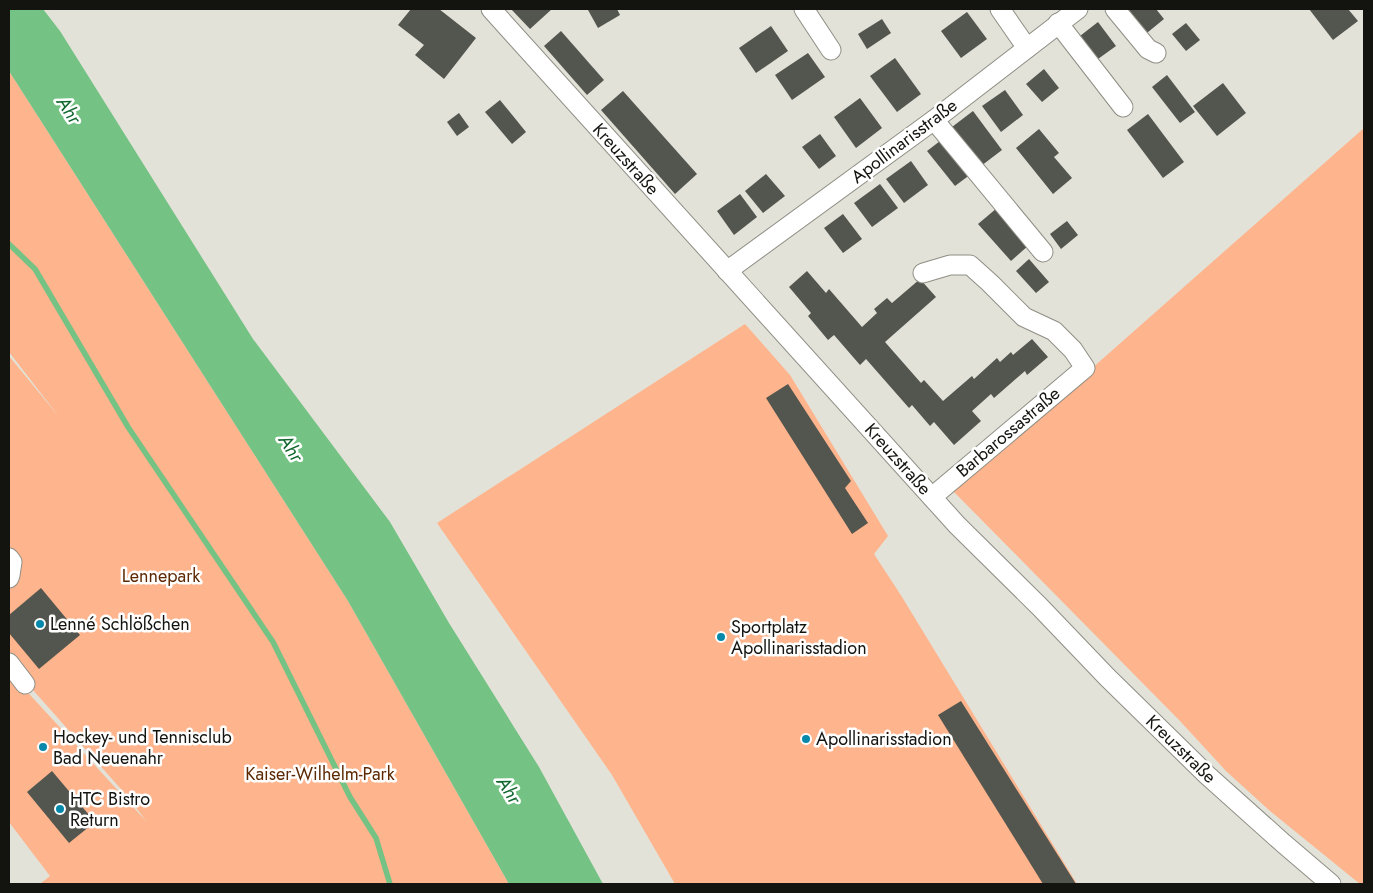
<svg xmlns="http://www.w3.org/2000/svg" width="1373" height="893" viewBox="0 0 1373 893" font-family="Jost,sans-serif">
<style>
.green{fill:#feb48c}
.water{fill:#74c284}
.lines{fill:none;stroke-linecap:round;stroke-linejoin:round}
.stream{stroke:#74c284;stroke-width:5.5}
.building{fill:#53564f}
.minor-casing{stroke:#8f8e85;stroke-width:21}
.minor{stroke:#fff;stroke-width:19}
.poi-dot{fill:#0688aa;stroke:#fff;stroke-width:2}
.labels{text-anchor:middle;dominant-baseline:central;stroke-width:5;stroke-linejoin:round;paint-order:stroke}
.street-label{font-size:18px;fill:#13130f;stroke:#fff}
.park-label{font-size:18px;fill:#5d2904;stroke:#fff}
.poi-label{font-size:18px;fill:#13130f;stroke:#fff;text-anchor:start}
.water-label{font-size:19px;font-style:italic;fill:#11672e;stroke:#fff}
</style>
<rect width="100%" height="100%" fill="#e3e2d8"/>
<g class="green">
<path d="M 9,71 L 348,601 L 509,884 L 40,884 L 50,876 L 9,822 L 9,672 L 146,821 L 128,797 L 9,663 L 9,356 L 60,418 L 9,352 Z"/>
<path d="M 1364,128 L 1364,884 L 1360,884 L 1270,811 L 1226,771 L 1180,721 L 953,491 Z"/>
<path d="M 745,324 L 790,375 L 888,536 L 874,554 L 902,597 L 1077,884 L 675,884 L 612,775 L 437,523 Z"/>
</g>
<path class="water" d="M 9,9 L 43,9 L 60,31 L 253,339 L 390,522 L 449,623 L 539,767 L 603,884 L 509,884 L 348,601 L 9,71 Z"/>
<g class="lines">
<path class="stream" d="M 9,244 L 35,269 L 128,427 L 273,642 L 350,797 L 376,838 L 390,884"/>
</g>
<g class="building">
<path d="M 411,9 L 439,9 L 476,38 L 444,79 L 415,55 L 424,45 L 398,25 Z"/>
<path d="M 511,9 L 552,9 L 530,29 Z"/>
<path d="M 591,9 L 617,9 L 620,15 L 598,28 L 588,10 Z"/>
<path d="M 1121,9 L 1156,9 L 1164,19 L 1142,37 Z"/>
<path d="M 1309,9 L 1348,9 L 1358,21 L 1333,40 Z"/>
<path d="M 967,12 L 987,39 L 961,58 L 941,31 Z"/>
<path d="M 882,19 L 891,33 L 867,49 L 858,34 Z"/>
<path d="M 1098,22 L 1116,46 L 1098,59 L 1080,36 Z"/>
<path d="M 1186,23 L 1200,40 L 1186,51 L 1172,34 Z"/>
<path d="M 771,26 L 788,51 L 756,73 L 739,48 Z"/>
<path d="M 561,31 L 604,80 L 587,95 L 544,46 Z"/>
<path d="M 808,53 L 825,77 L 792,100 L 775,75 Z"/>
<path d="M 895,58 L 921,94 L 897,112 L 870,76 Z"/>
<path d="M 1044,69 L 1059,88 L 1042,102 L 1026,84 Z"/>
<path d="M 1167,75 L 1195,112 L 1180,123 L 1152,87 Z"/>
<path d="M 1223,83 L 1246,113 L 1217,136 L 1193,106 Z"/>
<path d="M 1005,90 L 1023,115 L 1001,132 L 982,106 Z"/>
<path d="M 623,91 L 697,174 L 675,194 L 601,110 Z"/>
<path d="M 860,98 L 882,128 L 856,148 L 834,117 Z"/>
<path d="M 500,100 L 526,132 L 512,144 L 485,112 Z"/>
<path d="M 973,111 L 1002,150 L 981,166 L 952,127 Z"/>
<path d="M 459,113 L 469,127 L 457,136 L 447,122 Z"/>
<path d="M 1148,114 L 1184,162 L 1163,178 L 1127,130 Z"/>
<path d="M 1039,129 L 1059,153 L 1054,157 L 1072,178 L 1053,194 L 1016,148 Z"/>
<path d="M 820,134 L 836,156 L 819,169 L 802,147 Z"/>
<path d="M 944,138 L 971,174 L 955,186 L 927,151 Z"/>
<path d="M 911,161 L 928,185 L 904,203 L 886,179 Z"/>
<path d="M 766,174 L 785,196 L 763,213 L 745,191 Z"/>
<path d="M 880,184 L 898,208 L 872,227 L 854,203 Z"/>
<path d="M 740,194 L 757,217 L 734,235 L 717,211 Z"/>
<path d="M 997,208 L 1029,245 L 1011,261 L 978,224 Z"/>
<path d="M 843,214 L 862,239 L 843,253 L 824,228 Z"/>
<path d="M 1067,221 L 1078,235 L 1061,249 L 1050,234 Z"/>
<path d="M 1029,259 L 1049,282 L 1036,293 L 1016,271 Z"/>
<path d="M 807,271 L 826,293 L 829,289 L 862,327 L 877,313 L 874,309 L 887,298 L 892,303 L 920,279 L 936,297 L 885,342 L 921,383 L 924,380 L 943,401 L 972,376 L 974,379 L 997,358 L 1000,362 L 1011,352 L 1013,355 L 1032,339 L 1048,357 L 1027,375 L 1025,371 L 994,398 L 991,394 L 972,411 L 981,421 L 954,445 L 934,422 L 930,426 L 912,405 L 909,408 L 866,359 L 860,365 L 834,335 L 828,340 L 808,316 L 811,313 L 789,287 Z"/>
<path d="M 788,384 L 851,481 L 845,488 L 868,523 L 852,534 L 766,398 Z"/>
<path d="M 41,588 L 80,635 L 39,669 L 9,633 L 9,615 Z"/>
<path d="M 961,701 L 1076,884 L 1043,884 L 938,715 Z"/>
<path d="M 52,771 L 95,822 L 69,843 L 27,792 Z"/>
</g>
<g class="lines">
<defs>
<g id="minor">
<path d="M 491,9 L 957,525 L 1040,607 L 1107,677 L 1207,775 L 1283,843 L 1331,884"/>
<path d="M 804,9 L 831,50"/>
<path d="M 1000,9 L 1027,48"/>
<path d="M 1115,9 L 1148,49 L 1156,53"/>
<path d="M 1058,23 L 1123,107"/>
<path d="M 934,120 L 1043,252"/>
<path d="M 727,271 L 934,120 L 1078,9"/>
<path d="M 923,273 L 950,265 L 970,265 L 990,283 L 1024,317 L 1054,331 L 1073,350 L 1085,368 L 932,497"/>
<path d="M 9,558 L 12,562 L 10,575 L 9,578"/>
<path d="M 9,663 L 25,684"/>
</g>
</defs>
<use href="#minor" class="minor-casing"/>
<use href="#minor" class="minor"/>
</g>
<g class="poi-dot">
<circle cx="40" cy="624" r="5"/>
<circle cx="721" cy="637" r="5"/>
<circle cx="806" cy="739" r="5"/>
<circle cx="43" cy="747" r="5"/>
<circle cx="60" cy="809" r="5"/>
</g>
<g class="labels">
<g class="street-label">
<text transform="translate(904 141) rotate(-37)">Apollinarisstraße</text>
<text transform="translate(626 159) rotate(48)">Kreuzstraße</text>
<text transform="translate(1008 432) rotate(-40)">Barbarossastraße</text>
<text transform="translate(898 459) rotate(48)">Kreuzstraße</text>
<text transform="translate(1181 749) rotate(44)">Kreuzstraße</text>
</g>
<g class="park-label">
<text x="161" y="576">Lennepark</text>
<text x="320" y="774">Kaiser-Wilhelm-Park</text>
</g>
<g class="poi-label">
<text x="50" y="624">Lenné Schlößchen</text>
<text x="731" y="627">Sportplatz<tspan x="731" dy="21">Apollinarisstadion</tspan></text>
<text x="53" y="737">Hockey- und Tennisclub<tspan x="53" dy="21">Bad Neuenahr</tspan></text>
<text x="816" y="739">Apollinarisstadion</text>
<text x="70" y="799">HTC Bistro<tspan x="70" dy="21">Return</tspan></text>
</g>
<g class="water-label">
<text transform="translate(69 110) rotate(57)">Ahr</text>
<text transform="translate(291 448) rotate(57)">Ahr</text>
<text transform="translate(509 790) rotate(58)">Ahr</text>
</g>
</g>
<rect width="1373" height="893" fill="none" stroke="#13130f" stroke-width="20"/>
</svg>
